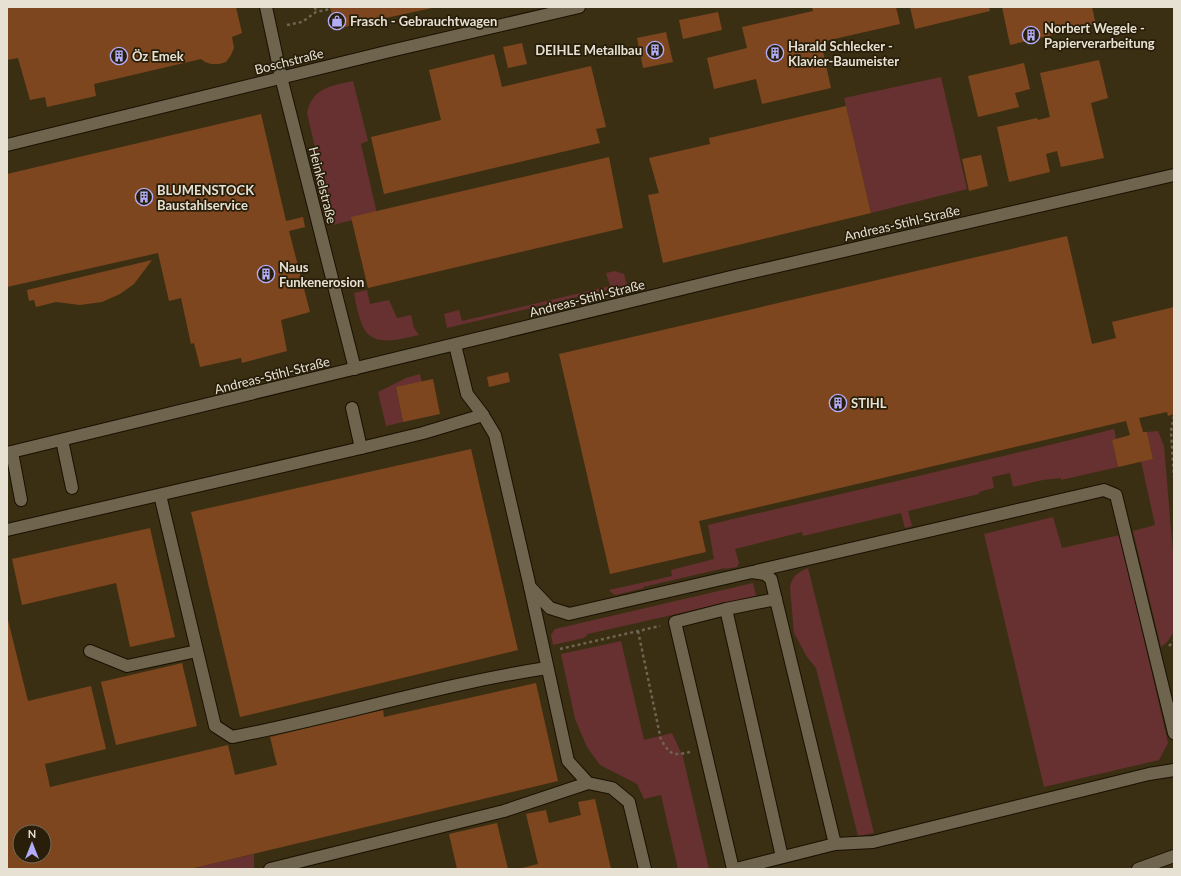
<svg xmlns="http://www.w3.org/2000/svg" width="1181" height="876" viewBox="0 0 1181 876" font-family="Lato,sans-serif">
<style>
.built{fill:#3b2f13;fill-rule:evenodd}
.green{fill:#663130}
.building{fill:#7e461e;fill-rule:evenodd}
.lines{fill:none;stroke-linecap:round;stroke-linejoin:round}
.minor-casing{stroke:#191000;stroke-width:14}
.path{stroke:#6d6452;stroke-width:2.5;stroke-dasharray:3 3;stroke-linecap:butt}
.minor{stroke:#6f644e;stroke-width:12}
.labels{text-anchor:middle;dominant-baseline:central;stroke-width:3.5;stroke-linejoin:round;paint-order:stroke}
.poi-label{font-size:13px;font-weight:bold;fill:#e7e1d4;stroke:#281e0a;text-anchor:start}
.street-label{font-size:13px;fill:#e7e1d4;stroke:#281e0a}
</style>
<rect width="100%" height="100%" fill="#322814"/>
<path class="built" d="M 7,7 L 1174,7 L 1174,869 L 197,869 L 197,867 L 190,869 L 7,869 ZM 20,832 L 44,832 L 44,856 L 20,856 Z"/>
<g class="green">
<path d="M 941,77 L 967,189 L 871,213 L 844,98 Z"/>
<path d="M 353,81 L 368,141 L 361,144 L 377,214 L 333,225 L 307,113 C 313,87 331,86 353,81 Z"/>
<path d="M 615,271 L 624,274 L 627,285 L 447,328 L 444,314 L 459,310 L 462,321 L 610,286 L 606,273 Z"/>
<path d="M 367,290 L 370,304 L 389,300 L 397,318 L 411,315 L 414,328 L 419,335 C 404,338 381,346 368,334 C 360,326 356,304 354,293 Z"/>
<path d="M 420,374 L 422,382 L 396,388 L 403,422 L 386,426 L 378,392 L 406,378 Z"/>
<path d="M 1114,429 L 1116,439 L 1112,440 L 1118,467 L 1061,480 L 1061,478 L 1043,480 L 1013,487 L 1010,473 L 992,477 L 994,488 L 979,492 L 979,494 L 908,511 L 912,526 L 905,528 L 901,513 L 803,536 L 802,532 L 735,549 L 739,563 L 737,567 L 725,569 L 725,568 L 643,587 L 644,588 L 616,595 L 613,594 L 609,590 L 672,576 L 671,570 L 714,559 L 708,525 C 843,493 979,463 1114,429 Z"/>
<path d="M 1158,431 L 1164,446 L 1174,565 L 1174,632 L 1167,642 L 1161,647 L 1133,531 L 1155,525 L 1141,461 L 1153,458 L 1147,432 Z"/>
<path d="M 1053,517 L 1062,548 L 1120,535 L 1168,743 L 1159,760 L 1044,787 L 984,534 Z"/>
<path d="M 808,568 L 874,833 L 858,836 L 816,668 L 807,657 L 794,633 L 790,588 C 791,577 798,572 808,568 Z"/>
<path d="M 753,583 L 756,596 L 588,634 L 584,638 L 553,645 L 551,635 L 555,629 Z"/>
<path d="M 621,641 L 644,740 L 672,733 L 683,757 L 709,869 L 678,869 L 661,795 L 644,799 L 637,784 L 600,765 L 587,747 L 575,719 L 561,654 Z"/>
<path d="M 254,854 L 254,869 L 197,869 L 197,867 Z"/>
</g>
<g class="building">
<path d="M 7,7 L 236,7 L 242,33 L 232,37 L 234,48 L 231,55 L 226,62 L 219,64 L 211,64 L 205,62 L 201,59 L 94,84 L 96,96 L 47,107 L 45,97 L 30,100 L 18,58 L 7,60 Z"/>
<path d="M 330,7 L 432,7 L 432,8 L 335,29 Z"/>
<path d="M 812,7 L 896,7 L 900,24 L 821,42 L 831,88 L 762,104 L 756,79 L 714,89 L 707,58 L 747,48 L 742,27 L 813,11 Z"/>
<path d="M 910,7 L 989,7 L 990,11 L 915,29 Z"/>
<path d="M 1002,7 L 1092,7 L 1096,25 L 1010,45 Z"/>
<path d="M 718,12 L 722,30 L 683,39 L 679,20 Z"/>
<path d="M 666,32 L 673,62 L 643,68 L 637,38 Z"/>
<path d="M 522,43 L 527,64 L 508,68 L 503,47 Z"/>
<path d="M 494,54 L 502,87 L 591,66 L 606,127 L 596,129 L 600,143 L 384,194 L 371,137 L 441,120 L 429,70 Z"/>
<path d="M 1099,60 L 1108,98 L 1091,103 L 1104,158 L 1061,167 L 1057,151 L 1046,154 L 1050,172 L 1009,182 L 997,127 L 1037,118 L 1038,120 L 1050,117 L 1040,73 Z"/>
<path d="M 1024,63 L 1030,89 L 1015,93 L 1019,107 L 978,117 L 968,76 Z"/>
<path d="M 846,106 L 871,213 L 663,263 L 648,195 L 659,193 L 649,158 L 710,144 L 709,138 Z"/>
<path d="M 261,114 L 286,221 L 303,217 L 305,227 L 289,231 L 310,312 L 281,320 L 287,351 L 242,363 L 241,358 L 200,367 L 194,343 L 191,344 L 181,298 L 169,301 L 158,253 L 7,287 L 7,174 Z"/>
<path d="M 981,155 L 988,186 L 969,191 L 962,159 Z"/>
<path d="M 609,157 L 623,228 L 368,288 L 351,217 Z"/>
<path d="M 1067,236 L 1092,344 L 1116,338 L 1112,322 L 1174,307 L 1174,414 L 1168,416 L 1167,412 L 1139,418 L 1143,432 L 1147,432 L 1153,459 L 1118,467 L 1112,440 L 1130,435 L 1126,421 L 699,521 L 706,552 L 610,574 L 559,354 Z"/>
<path d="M 152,260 L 134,284 L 120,294 L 102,302 L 80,305 L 56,302 L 36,307 L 34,300 L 29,301 L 27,290 Z"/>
<path d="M 508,372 L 510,382 L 489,387 L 487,377 Z"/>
<path d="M 433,379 L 440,414 L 403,422 L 396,387 Z"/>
<path d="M 471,449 L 518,650 L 240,717 L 191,512 Z"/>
<path d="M 150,528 L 175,637 L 130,647 L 116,583 L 22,605 L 12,559 Z"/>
<path d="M 7,616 L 28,701 L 91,686 L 106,749 L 45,764 L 50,787 L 228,745 L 235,775 L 277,765 L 270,737 L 383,710 L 384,717 L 536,683 L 558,781 L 190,869 L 7,869 ZM 20,832 L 44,832 L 44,856 L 20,856 Z"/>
<path d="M 182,663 L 197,726 L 116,745 L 101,682 Z"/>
<path d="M 595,799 L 611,869 L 518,869 L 538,864 L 526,814 L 546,810 L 549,823 L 581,815 L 578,802 Z"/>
<path d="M 497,823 L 508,869 L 457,869 L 449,834 Z"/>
</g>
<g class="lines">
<defs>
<g id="minor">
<path d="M 266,7 L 281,77 L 355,369"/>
<path d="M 7,145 L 386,52 L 579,7"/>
<path d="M 455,345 L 467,394 L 483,415 L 495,435 L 530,587 L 550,608 L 569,614 L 752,572 L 765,574 L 771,579 L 835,844"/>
<path d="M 352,408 L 361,448"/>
<path d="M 62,440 L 72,488"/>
<path d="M 12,452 L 21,500"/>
<path d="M 7,453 L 735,276 L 1174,175"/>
<path d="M 160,495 L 215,726 L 232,737 C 337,717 441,684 547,668"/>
<path d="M 7,530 L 361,448 L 423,433 L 483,415"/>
<path d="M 756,571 L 1104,490 L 1116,495 L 1174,733"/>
<path d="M 530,587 L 568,761 L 588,783 L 612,788 L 629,802 L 645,869"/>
<path d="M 726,609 L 782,857"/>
<path d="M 90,651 L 127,666 L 197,651"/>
<path d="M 270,869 L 504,811 L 588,783"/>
<path d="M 733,869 L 675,622 L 726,609 L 776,599"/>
<path d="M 736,869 L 835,844 L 873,842 L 1149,774 L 1174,770"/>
<path d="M 1138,869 L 1174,856"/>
</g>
</defs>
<use href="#minor" class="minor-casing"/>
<g class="path">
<path d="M 315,7 L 316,12"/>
<path d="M 287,25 L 302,22 L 316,12 L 330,9"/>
<path d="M 1174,416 L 1171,431 L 1174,477"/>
<path d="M 638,631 L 661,740 C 671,755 672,756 690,752"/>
<path d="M 1169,646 L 1174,641"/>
<path d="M 560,649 L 660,626"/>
</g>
<use href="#minor" class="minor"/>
</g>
<defs>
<symbol id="shop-ring" viewBox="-11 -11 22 22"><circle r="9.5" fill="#281e0a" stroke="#b2adf9" stroke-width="1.5"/><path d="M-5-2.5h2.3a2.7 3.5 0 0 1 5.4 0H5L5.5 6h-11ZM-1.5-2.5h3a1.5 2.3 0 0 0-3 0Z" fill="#b2adf9"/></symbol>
<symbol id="building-ring" viewBox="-11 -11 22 22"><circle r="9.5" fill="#281e0a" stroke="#b2adf9" stroke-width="1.5"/><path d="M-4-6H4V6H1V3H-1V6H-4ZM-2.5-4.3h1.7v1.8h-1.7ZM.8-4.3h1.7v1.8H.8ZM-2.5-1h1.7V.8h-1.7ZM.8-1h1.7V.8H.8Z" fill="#b2adf9"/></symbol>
</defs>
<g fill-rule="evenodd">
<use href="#shop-ring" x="327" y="11" width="20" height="20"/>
<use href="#building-ring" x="1021" y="25" width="20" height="20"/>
<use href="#building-ring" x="645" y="40" width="20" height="20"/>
<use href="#building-ring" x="765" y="43" width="20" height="20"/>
<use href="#building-ring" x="109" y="46" width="20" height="20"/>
<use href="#building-ring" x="134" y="187" width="20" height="20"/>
<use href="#building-ring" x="256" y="264" width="20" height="20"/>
<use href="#building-ring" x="828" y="393" width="20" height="20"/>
</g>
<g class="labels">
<g class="poi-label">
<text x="350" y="21">Frasch - Gebrauchtwagen</text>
<text x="1044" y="28">Norbert Wegele -<tspan x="1044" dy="15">Papierverarbeitung</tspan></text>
<text x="788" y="46">Harald Schlecker -<tspan x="788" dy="15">Klavier-Baumeister</tspan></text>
<text x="642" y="50" text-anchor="end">DEIHLE Metallbau</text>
<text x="132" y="56">Öz Emek</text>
<text x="157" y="190">BLUMENSTOCK<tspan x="157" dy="15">Baustahlservice</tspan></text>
<text x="279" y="267">Naus<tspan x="279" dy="15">Funkenerosion</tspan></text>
<text x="851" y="403">STIHL</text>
</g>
<g class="street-label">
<text transform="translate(289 61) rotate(-14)">Boschstraße</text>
<text transform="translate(323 185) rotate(76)">Heinkelstraße</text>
<text transform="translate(902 223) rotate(-13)">Andreas-Stihl-Straße</text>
<text transform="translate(587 298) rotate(-14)">Andreas-Stihl-Straße</text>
<text transform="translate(272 375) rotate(-14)">Andreas-Stihl-Straße</text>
</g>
</g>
<rect width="1181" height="876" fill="none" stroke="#e7e1d4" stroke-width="16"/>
<g transform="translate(32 844)"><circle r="19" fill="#281e0a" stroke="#746c5b"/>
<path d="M0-3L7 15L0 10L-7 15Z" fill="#b2adf9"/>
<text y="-6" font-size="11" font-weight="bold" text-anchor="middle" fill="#e7e1d4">N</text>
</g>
</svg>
